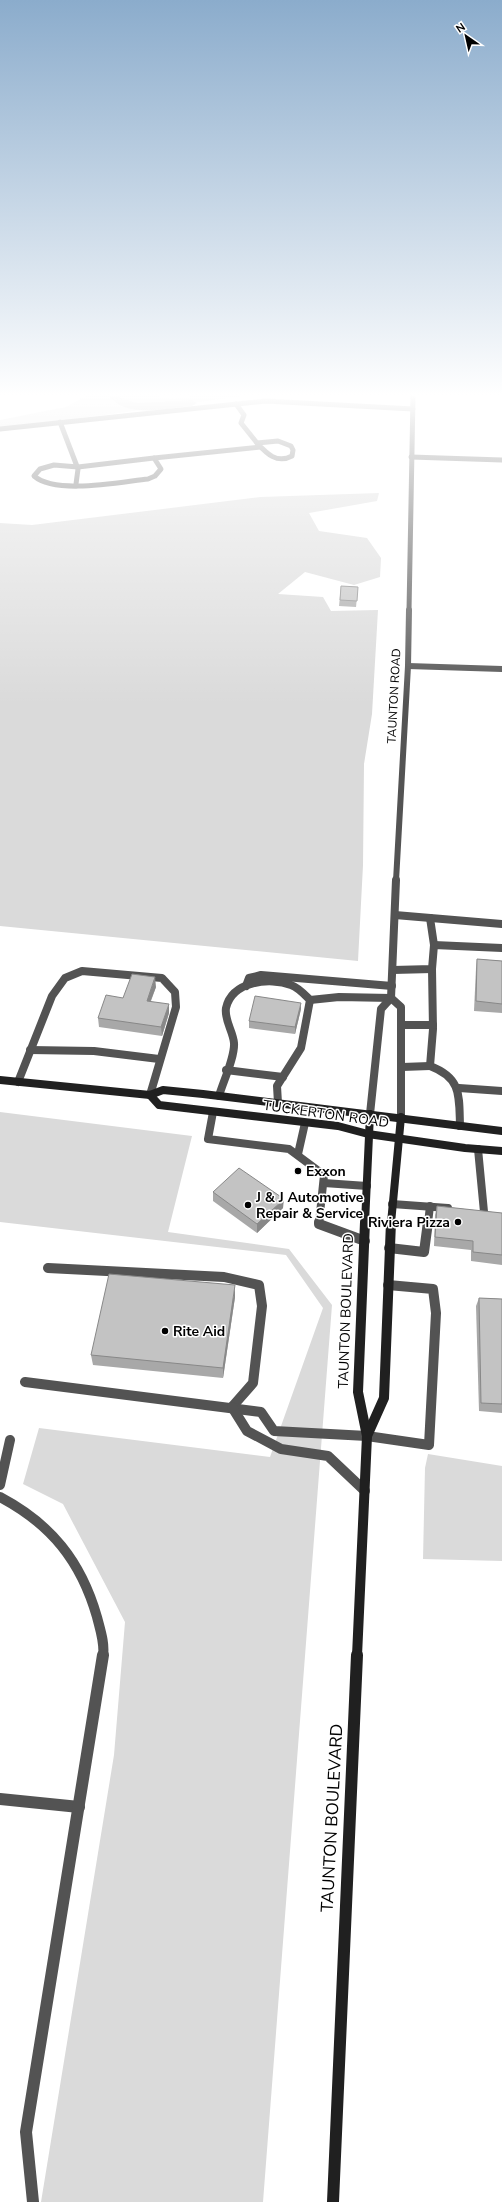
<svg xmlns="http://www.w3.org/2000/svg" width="502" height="2202" viewBox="0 0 502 2202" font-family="'Nunito Sans',sans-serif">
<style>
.green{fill:#dadada}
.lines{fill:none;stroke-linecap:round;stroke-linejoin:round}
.canal{fill:#a1a1a1;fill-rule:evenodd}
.service-far3{stroke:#535353;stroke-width:5}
.service-far2{stroke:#535353;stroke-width:8}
.service-far1{stroke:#535353;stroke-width:10}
.service{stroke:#535353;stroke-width:12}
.minor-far1{stroke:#535353;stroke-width:5}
.minor{stroke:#535353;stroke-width:6}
.tertiary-far2{stroke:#535353;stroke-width:5}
.tertiary-far1{stroke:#535353;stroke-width:6}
.tertiary{stroke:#535353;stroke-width:8}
.secondary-far2{stroke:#202020;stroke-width:8}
.secondary-far1{stroke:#202020;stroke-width:10}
.secondary{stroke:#202020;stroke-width:12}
.wall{fill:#a8a8a8}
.shaded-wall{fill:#888}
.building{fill:#c3c3c3;stroke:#888}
.poi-dot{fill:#000;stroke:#fff;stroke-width:1.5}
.labels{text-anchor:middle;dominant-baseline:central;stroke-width:3;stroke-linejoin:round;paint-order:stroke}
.far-street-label{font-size:12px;fill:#000;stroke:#fff}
.street-label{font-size:14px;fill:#000;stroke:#fff}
.poi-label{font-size:14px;font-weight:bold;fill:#000;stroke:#fff;text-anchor:start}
.near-street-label{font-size:17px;fill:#000;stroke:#fff}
</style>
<rect width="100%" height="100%" fill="#fff"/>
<g class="green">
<path d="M 86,396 L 156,396 L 171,399 L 194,396 L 244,396 L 0,429 L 0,420 L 66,407 Z"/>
<path d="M 379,493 L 377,501 L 309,513 L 319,531 L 367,538 L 381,558 L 380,577 L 354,585 L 305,572 L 278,594 L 323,597 L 331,611 L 378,610 L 372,714 L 364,764 L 363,865 L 358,961 L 0,926 L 0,523 L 32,525 L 261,497 Z"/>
<path d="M 0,1112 L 192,1136 L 168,1232 L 289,1249 L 332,1305 L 263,2202 L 41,2202 L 114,1755 L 125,1622 L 63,1504 L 23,1484 L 39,1428 L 270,1457 L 323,1308 L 286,1255 L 0,1222 Z"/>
<path d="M 428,1454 L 502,1466 L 502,1561 L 423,1559 L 425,1468 Z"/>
</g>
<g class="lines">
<path class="canal" d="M 109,396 C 120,396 127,401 138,403 L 192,400 L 197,403 L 192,406 C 168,408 126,419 109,396 Z"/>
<path class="service-far3" d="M 411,457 L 502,460"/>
<g class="service-far2">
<path d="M 395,915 L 502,924"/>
<path d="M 430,918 L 434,945"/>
<path d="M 432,969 L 433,1029 L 430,1066 C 462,1078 459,1096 460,1126"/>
<path d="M 393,970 L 432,969 L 434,945 L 502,948"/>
<path d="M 246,986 L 249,978 L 261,975 L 392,986"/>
<path d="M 310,1000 L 339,997 L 391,998"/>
<path d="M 402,1025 L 433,1025"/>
<path d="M 30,1050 L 94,1051 L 159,1059"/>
<path d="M 402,1067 L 430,1066"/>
<path d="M 226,1070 L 283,1077"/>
<path d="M 18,1082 L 52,996 L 65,978 L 82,971 L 162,978 L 175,992 L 176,1007 L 150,1095"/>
<path d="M 459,1088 L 502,1091"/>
<path d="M 219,1096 C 223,1082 235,1057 234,1043 C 233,1031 224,1020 226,1008 C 232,981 270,977 291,985 C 299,988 304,994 310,1000 L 301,1048 L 277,1086 L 278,1103"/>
<path d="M 213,1112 L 208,1139 L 289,1149 L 324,1175 L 319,1223"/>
<path d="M 478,1149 L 484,1212"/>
<path d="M 298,1154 L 305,1123"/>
<path d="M 324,1183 L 367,1186"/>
<path d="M 392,1204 L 448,1208"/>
<path d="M 428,1223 L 430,1206"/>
</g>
<g class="service-far1">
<path d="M 319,1222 L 319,1224 L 365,1241"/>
<path d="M 389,1248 L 424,1252 L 428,1222"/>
<path d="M 48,1268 L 224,1277 L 259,1285 L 262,1306 L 253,1383 L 232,1407"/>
<path d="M 25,1382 L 261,1412 L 274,1431 L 367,1436 L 429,1445 L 436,1313 L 433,1289 L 388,1285"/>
<path d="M 232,1407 L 247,1431 L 281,1449 L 328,1456 L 365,1491"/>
<path d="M 0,1485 L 10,1440"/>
<path d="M 0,1497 C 51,1524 81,1561 97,1617 C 100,1629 105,1643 103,1656"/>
</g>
<g class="service">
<path d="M 0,1799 L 79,1807"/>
<path d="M 33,2202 L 26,2132 L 103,1655"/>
</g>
<g class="minor-far1">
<path d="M 236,404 L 244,415 L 241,423 L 257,443"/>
<path d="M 60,422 L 78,469 L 76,484"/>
<path d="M 0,429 L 266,401 L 413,409"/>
<path d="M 278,441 L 291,446 L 293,450 L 292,456 C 277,464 267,454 257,443 Z"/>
<path d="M 154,458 L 161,469 L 155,476 L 148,479 C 120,482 56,495 34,476 L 40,469 L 54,465 L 78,467 Z"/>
<path d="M 154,458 L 260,447"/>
</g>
<path class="minor" d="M 408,666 L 502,669"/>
<path class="tertiary-far2" d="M 409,611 L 413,396"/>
<path class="tertiary-far1" d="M 396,881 L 408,666 L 409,610"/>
<g class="tertiary">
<path d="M 391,998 L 401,1007 L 401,1117"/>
<path d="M 370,1114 L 381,1009 L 391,998 L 396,880"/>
</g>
<g class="secondary-far2">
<path d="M 0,1080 L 150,1095 L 163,1090 L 203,1094 L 502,1131"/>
<path d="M 150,1095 L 159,1105 L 338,1126 L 368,1134 L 465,1148 L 502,1151"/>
<path d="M 365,1223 L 370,1114"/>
<path d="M 391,1223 L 401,1117"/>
</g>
<g class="secondary-far1">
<path d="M 367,1436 L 384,1398 L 391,1222"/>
<path d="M 357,1656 L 367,1436 L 358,1392 L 365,1222"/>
</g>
<path class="secondary" d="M 333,2202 L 357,1655"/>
</g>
<g class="wall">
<path d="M 341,586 L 358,587 L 356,607 L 339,606 Z"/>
<path d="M 477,959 L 502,961 L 502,1013 L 474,1011 L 476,968 Z"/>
<path d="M 156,987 L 151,1001 L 169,1013 L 162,1036 L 99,1027 L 98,1018 L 123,998 Z"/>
<path d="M 301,1009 L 295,1034 L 249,1028 L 249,1021 Z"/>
<path d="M 213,1192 L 283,1208 L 257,1233 L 213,1201 Z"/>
<path d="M 437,1206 L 502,1213 L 502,1265 L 471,1261 L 471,1250 L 434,1246 L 435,1215 Z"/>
<path d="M 235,1297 L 223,1378 L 93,1365 L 91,1355 Z"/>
<path d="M 479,1298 L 502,1299 L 502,1413 L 479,1411 L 476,1306 Z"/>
</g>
<g class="shaded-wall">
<path d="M 155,977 L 156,987 L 147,1010 L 147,1001 Z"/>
<path d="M 301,1003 L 301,1009 L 295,1034 L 295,1027 Z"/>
<path d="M 169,1004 L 169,1013 L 162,1036 L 161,1027 Z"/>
<path d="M 284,1199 L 283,1208 L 257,1233 L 257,1224 Z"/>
<path d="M 235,1285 L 235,1297 L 223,1378 L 223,1368 Z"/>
</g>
<g class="building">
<path d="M 341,586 L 358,587 L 357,601 L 340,600 Z"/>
<path d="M 477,959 L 502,961 L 502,1004 L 476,1001 Z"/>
<path d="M 132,974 L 155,977 L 147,1001 L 169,1004 L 161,1027 L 98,1018 L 106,995 L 123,998 Z"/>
<path d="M 255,996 L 301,1003 L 295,1027 L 249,1021 Z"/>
<path d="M 239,1168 L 284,1199 L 257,1224 L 213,1192 Z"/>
<path d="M 437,1206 L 502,1213 L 502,1255 L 473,1252 L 473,1241 L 435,1237 Z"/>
<path d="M 109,1274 L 235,1285 L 223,1368 L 91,1355 Z"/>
<path d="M 479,1298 L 502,1299 L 502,1404 L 481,1403 Z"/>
</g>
<linearGradient id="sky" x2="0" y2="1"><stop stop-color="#8baccc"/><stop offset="0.56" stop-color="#fff"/><stop offset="1" stop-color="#fff" stop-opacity="0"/></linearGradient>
<rect width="502" height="705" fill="url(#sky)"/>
<g class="poi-dot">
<circle cx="298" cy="1171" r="4"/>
<circle cx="248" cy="1205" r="4"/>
<circle cx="458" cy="1222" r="4"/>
<circle cx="165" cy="1331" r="4"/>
</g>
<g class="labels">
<g class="far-street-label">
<text transform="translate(394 696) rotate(-87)">TAUNTON ROAD</text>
</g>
<g class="street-label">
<text transform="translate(326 1114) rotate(8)">TUCKERTON ROAD</text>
<text transform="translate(346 1311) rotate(-88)">TAUNTON BOULEVARD</text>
</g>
<g class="poi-label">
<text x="306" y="1171">Exxon</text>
<text x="256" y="1197">J &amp; J Automotive<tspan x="256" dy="16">Repair &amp; Service</tspan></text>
<text x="450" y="1222" text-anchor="end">Riviera Pizza</text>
<text x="173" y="1331">Rite Aid</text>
</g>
<g class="near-street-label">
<text transform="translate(332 1818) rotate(-87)">TAUNTON BOULEVARD</text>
</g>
</g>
<g transform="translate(466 36) rotate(326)" stroke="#ffffff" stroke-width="3" paint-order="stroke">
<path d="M0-3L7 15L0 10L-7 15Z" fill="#000000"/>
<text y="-6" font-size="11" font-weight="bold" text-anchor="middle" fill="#000000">N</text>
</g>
</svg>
